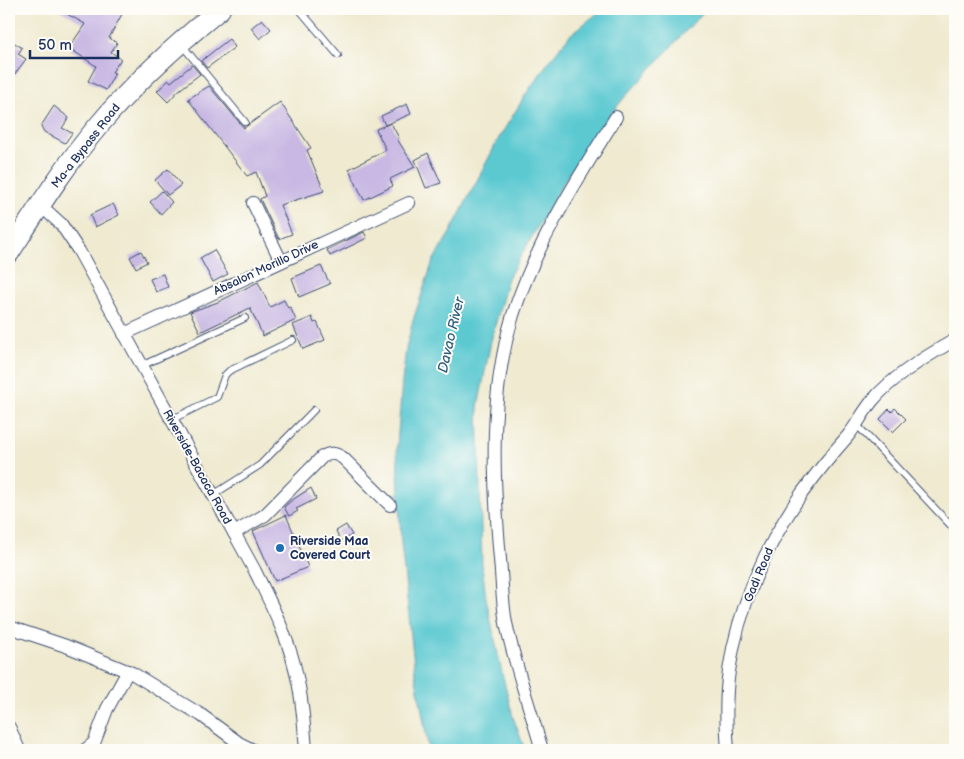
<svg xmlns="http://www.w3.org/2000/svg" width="964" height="759" viewBox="0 0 964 759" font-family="'Balsamiq Sans',sans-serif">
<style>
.water{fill:#5cc9d1;stroke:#3c7c98}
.building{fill:#c8b8e3}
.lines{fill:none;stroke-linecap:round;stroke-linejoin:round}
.service-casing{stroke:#3b4b6f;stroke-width:8}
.minor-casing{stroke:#3b4b6f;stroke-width:14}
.primary-casing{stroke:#3b4b6f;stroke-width:22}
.service{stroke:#fff;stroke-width:6}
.minor{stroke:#fff;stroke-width:12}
.primary{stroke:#fff;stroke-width:20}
.poi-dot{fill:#1f6fb2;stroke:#fdfcf7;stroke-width:2}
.labels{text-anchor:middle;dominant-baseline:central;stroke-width:4;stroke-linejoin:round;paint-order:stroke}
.street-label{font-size:12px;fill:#1b2f5e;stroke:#fdfcf7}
.poi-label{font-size:12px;font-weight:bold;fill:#1b2f5e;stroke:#fdfcf7;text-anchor:start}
.water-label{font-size:14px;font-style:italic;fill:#2e5d80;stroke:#fdfcf7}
</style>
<rect width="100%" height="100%" fill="#fdfcf7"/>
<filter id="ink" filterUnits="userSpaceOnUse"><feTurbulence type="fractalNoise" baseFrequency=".02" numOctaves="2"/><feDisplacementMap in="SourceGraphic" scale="10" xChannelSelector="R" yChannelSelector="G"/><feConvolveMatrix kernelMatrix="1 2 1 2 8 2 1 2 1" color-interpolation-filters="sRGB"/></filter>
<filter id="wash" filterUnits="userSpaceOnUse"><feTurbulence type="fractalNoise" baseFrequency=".0096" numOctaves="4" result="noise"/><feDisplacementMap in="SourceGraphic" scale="20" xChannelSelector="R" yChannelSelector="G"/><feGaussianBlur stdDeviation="1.12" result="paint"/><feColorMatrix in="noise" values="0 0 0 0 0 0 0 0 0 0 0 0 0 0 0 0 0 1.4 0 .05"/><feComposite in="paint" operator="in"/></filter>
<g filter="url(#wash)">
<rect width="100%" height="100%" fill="#efead0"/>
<path class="water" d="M 603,9 L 706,9 L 624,98 L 605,121 L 568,175 L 508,278 L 491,341 L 478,407 L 482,566 L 486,598 L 502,673 L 513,717 L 525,750 L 429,750 L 415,673 L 407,598 L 401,543 L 397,447 L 402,382 L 406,349 L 413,320 L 433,261 L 451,231 L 499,138 L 526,94 L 550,60 L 570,35 Z"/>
<g id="blocks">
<g class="building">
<path d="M 58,9 L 113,9 L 122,14 L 109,38 L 117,43 L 111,52 L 121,59 L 112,72 L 115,73 L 106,90 L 88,81 L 96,66 L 69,48 L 85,24 Z"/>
<path d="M 262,19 L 271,29 L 260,39 L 251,28 Z"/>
<path d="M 9,39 L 22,48 L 18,54 L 26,59 L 15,74 L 9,70 Z"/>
<path d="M 229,39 L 235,47 L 207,68 L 201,61 Z"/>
<path d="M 192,65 L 200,74 L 178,91 L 168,102 L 157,91 L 169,80 L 171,82 Z"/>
<path d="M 209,86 L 244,128 L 280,102 L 311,148 L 307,150 L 324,191 L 280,205 L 292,234 L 279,239 L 260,199 L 265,196 L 256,172 L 247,176 L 188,99 Z"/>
<path d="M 407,104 L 411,114 L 385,125 L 381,116 Z"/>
<path d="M 54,106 L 69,118 L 62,128 L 72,133 L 65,143 L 44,132 L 41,126 Z"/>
<path d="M 391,123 L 399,138 L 397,139 L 415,167 L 390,179 L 393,186 L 364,200 L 349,169 L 386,150 L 376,129 Z"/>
<path d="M 428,153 L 441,183 L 426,188 L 415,160 Z"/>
<path d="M 168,169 L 181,185 L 168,195 L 155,180 Z"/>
<path d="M 162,191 L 172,202 L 161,214 L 150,202 Z"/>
<path d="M 113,204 L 119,215 L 95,227 L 90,215 Z"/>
<path d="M 364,232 L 367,238 L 330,256 L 327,250 Z"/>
<path d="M 214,250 L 228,274 L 213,282 L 200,258 Z"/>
<path d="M 141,251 L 147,262 L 136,268 L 130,257 Z"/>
<path d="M 321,266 L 330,284 L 299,297 L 292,278 Z"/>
<path d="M 163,274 L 168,287 L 156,292 L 150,279 Z"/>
<path d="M 258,282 L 270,307 L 284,300 L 288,308 L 290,307 L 296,320 L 263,336 L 250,308 L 200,332 L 190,312 L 218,302 Z"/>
<path d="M 312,317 L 314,323 L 317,322 L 325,340 L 303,349 L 293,325 Z"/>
<path d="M 895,408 L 906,419 L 893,432 L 880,419 L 889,409 L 892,412 Z"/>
<path d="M 311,488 L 316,499 L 296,509 L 298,511 L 289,516 L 284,507 L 292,500 Z"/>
<path d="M 286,515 L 308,567 L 275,581 L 253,531 Z"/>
<path d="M 346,525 L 352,535 L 341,541 L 336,531 Z"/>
</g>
</g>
</g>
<g filter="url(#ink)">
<use href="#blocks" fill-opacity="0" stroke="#3b4b6f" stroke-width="1"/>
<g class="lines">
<defs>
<g id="service">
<path d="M 299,9 L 338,55"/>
<path d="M 182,45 L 245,122"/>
<path d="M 141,366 L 245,318"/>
<path d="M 171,420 L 217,397 L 225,375 L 229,371 L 293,340"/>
<path d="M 857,425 L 955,530"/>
<path d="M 213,495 L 260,465 L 314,410"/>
</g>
<g id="minor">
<path d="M 253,203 L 281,261"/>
<path d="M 40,205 L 61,224 L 79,251 L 255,571 C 272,606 291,642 298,682 C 303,704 304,727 306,750"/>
<path d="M 124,334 L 409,203"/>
<path d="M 234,533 L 265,515 L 322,457 C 331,452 335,453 343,458 L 390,505"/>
<path d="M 9,627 L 66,646 L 132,673 L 201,715 L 239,743 L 253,750"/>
<path d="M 9,727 L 19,750"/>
<path d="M 85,750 L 94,743 L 107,709 L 128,671"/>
<path d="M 542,750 C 530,708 515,666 506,623 C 502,602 502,579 500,559 C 493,478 489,393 513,315 C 536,243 577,180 616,117"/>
<path d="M 728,750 C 726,724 725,697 729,671 C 738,608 766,545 802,493 C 816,474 831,455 847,437 C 857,425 863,412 873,400 C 893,376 928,355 955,340"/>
</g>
<path id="primary" d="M 9,253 C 37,210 65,165 99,125 C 135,82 176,45 220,9"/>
</defs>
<use href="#service" class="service-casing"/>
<use href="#minor" class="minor-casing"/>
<use href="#primary" class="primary-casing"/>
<use href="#service" class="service"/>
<use href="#minor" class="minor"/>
<use href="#primary" class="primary"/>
</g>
</g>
<circle class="poi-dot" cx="280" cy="548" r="5"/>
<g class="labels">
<g class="street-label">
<text transform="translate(86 146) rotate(-52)">Ma-a Bypass Road</text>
<text transform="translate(266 268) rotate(-25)">Absalon Morillo Drive</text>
<text transform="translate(197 467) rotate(61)">Riverside-Bacaca Road</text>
<text transform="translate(759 575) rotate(-67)">Gadi Road</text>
</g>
<g class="poi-label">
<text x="290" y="541">Riverside Maa<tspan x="290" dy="14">Covered Court</tspan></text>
</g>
<g class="water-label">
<text transform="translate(451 335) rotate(-77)">Davao River</text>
</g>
</g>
<rect width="964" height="759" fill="none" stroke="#fdfcf7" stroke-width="30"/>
<path d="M30 50v8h88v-8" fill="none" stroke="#1b2f5e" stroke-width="2.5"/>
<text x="38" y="50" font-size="15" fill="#1b2f5e" stroke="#fdfcf7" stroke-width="4" paint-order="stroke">50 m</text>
</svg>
